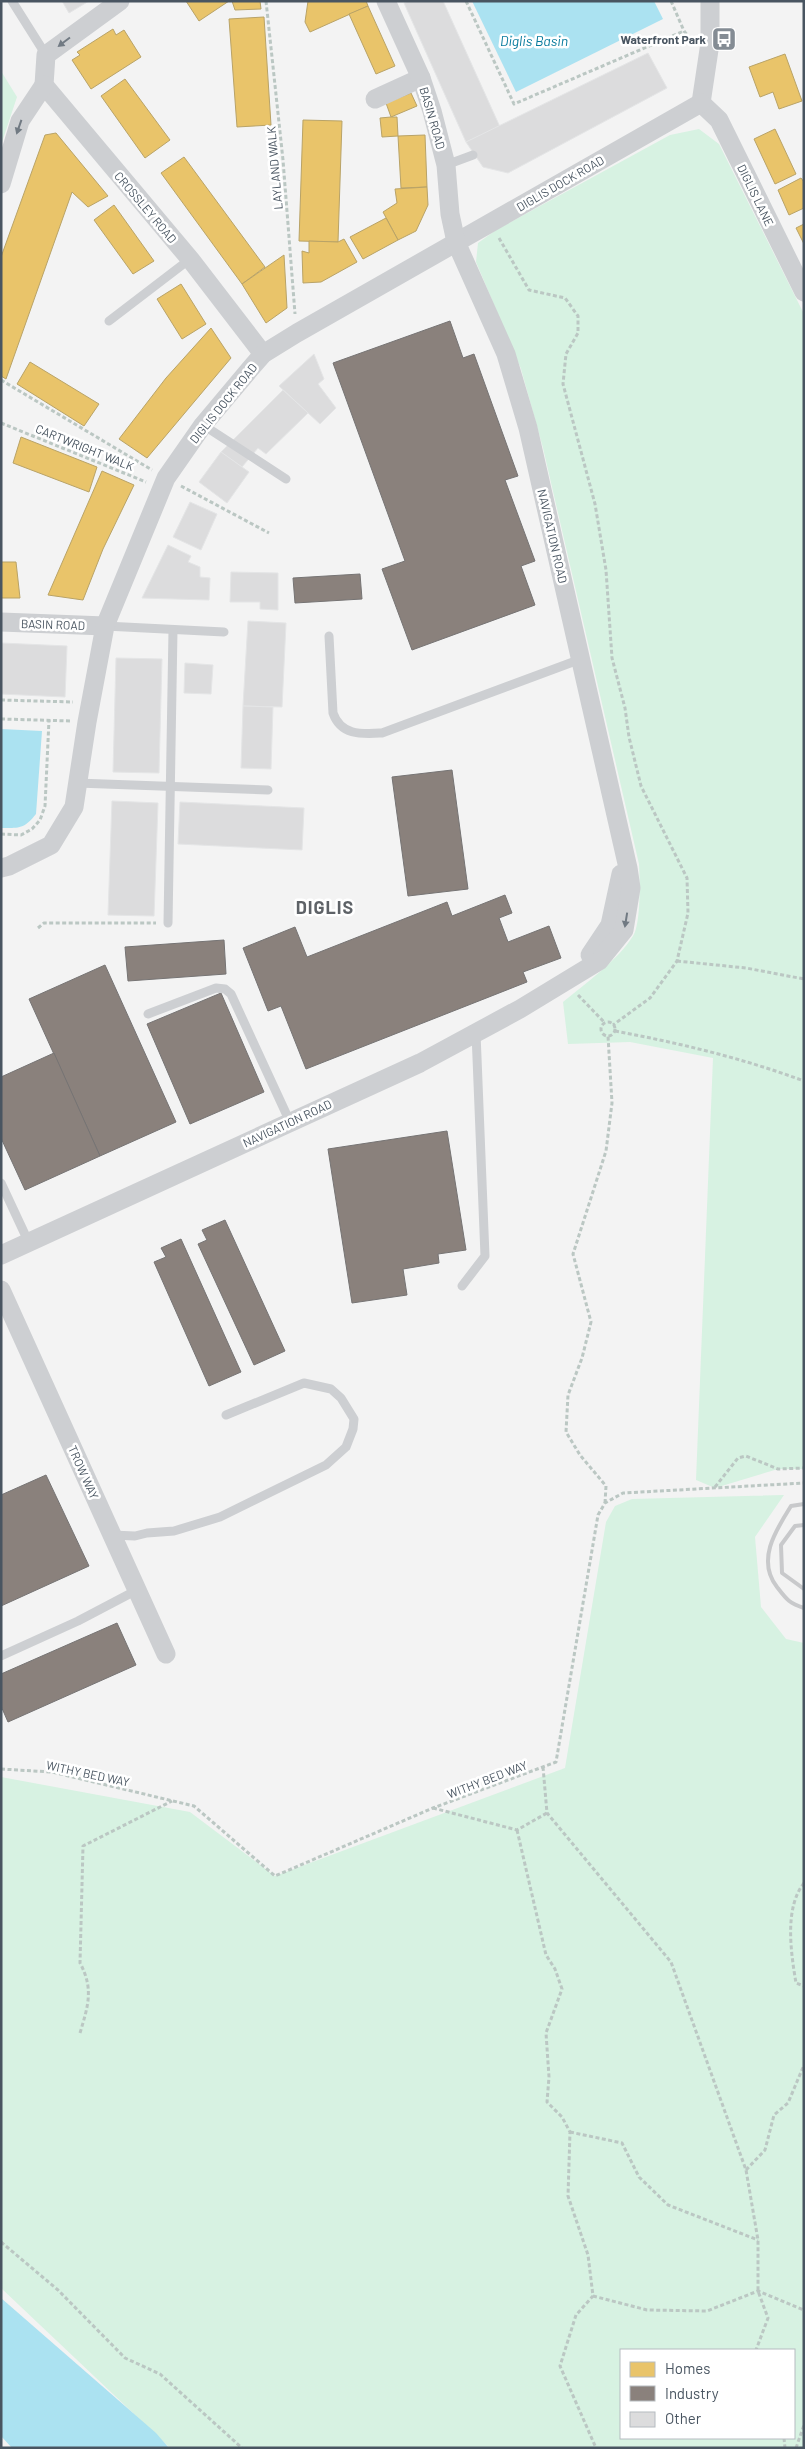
<svg xmlns="http://www.w3.org/2000/svg" width="805" height="2449" viewBox="0 0 805 2449" font-family="Barlow,sans-serif">
<style>
.green{fill:#d7f2e2;fill-rule:evenodd}
.water{fill:#abe2f1}
.homes{fill:#e9c46a;stroke:#b9a367}
.industry{fill:#8a817c;stroke:#767474}
.building{fill:#dcdcdd;stroke:#e4e5e6}
.lines{fill:none;stroke-linecap:round;stroke-linejoin:round}
.path{stroke:#bbc7c3;stroke-width:3;stroke-dasharray:4 2.5;stroke-linecap:butt}
.lane{stroke:#cdcfd2;stroke-width:9}
.street{stroke:#cdcfd2;stroke-width:19}
.rail{stroke:#c8c9cb;stroke-width:4}
.oneway{fill:#717a83}
.labels{text-anchor:middle;dominant-baseline:central;stroke-width:5;stroke-linejoin:round;paint-order:stroke}
.poi-label{font-size:12px;font-weight:bold;fill:#495561;stroke:#fff;text-anchor:end}
.street-label{font-size:12px;fill:#495561;stroke:#fff}
.water-label{font-size:14px;font-style:italic;fill:#087b9d;stroke:#fff}
.district-label{font-size:18px;font-weight:bold;letter-spacing:1px;fill:#5e6267;stroke:#fff}
</style>
<rect width="100%" height="100%" fill="#f3f3f3"/>
<g class="green">
<path d="M 1,71 L 17,97 L 1,145 Z"/>
<path d="M 699,129 L 719,144 L 804,314 L 804,1469 L 778,1469 L 715,1488 L 696,1480 L 713,1058 L 630,1042 L 568,1044 L 563,1002 C 584,985 619,959 633,936 C 641,924 640,879 639,864 L 543,448 L 521,369 L 476,262 L 478,243 L 496,230 L 670,135 Z"/>
<path d="M 784,1495 L 755,1537 L 761,1607 L 786,1639 L 804,1643 L 804,2448 L 170,2448 L 1,2288 L 1,1777 L 190,1812 L 275,1876 L 565,1768 L 606,1522 L 615,1506 L 632,1499 ZM 621,2350 L 794,2350 L 794,2438 L 621,2438 Z"/>
</g>
<g class="water">
<path d="M 472,1 L 654,1 L 663,19 L 516,92 Z"/>
<path d="M 1,729 L 42,731 L 36,814 C 24,829 20,828 1,828 Z"/>
<path d="M 1,2298 L 156,2433 L 169,2448 L 12,2448 L 1,2436 Z"/>
</g>
<g class="homes">
<path d="M 186,1 L 229,1 L 199,21 Z"/>
<path d="M 232,1 L 260,1 L 261,9 L 235,10 Z"/>
<path d="M 308,1 L 366,1 L 368,6 L 310,32 L 305,22 Z"/>
<path d="M 368,6 L 395,66 L 376,74 L 349,14 Z"/>
<path d="M 264,17 L 271,125 L 237,127 L 229,19 Z"/>
<path d="M 113,29 L 116,35 L 124,30 L 141,57 L 91,89 L 72,60 L 80,55 L 77,52 Z"/>
<path d="M 785,54 L 802,101 L 779,109 L 773,92 L 760,97 L 749,67 Z"/>
<path d="M 125,79 L 170,140 L 145,158 L 101,96 Z"/>
<path d="M 411,93 L 417,106 L 391,117 L 386,103 Z"/>
<path d="M 391,117 L 397,117 L 398,136 L 382,137 L 380,118 Z"/>
<path d="M 303,120 L 342,121 L 338,242 L 299,241 Z"/>
<path d="M 775,129 L 796,174 L 775,184 L 754,139 Z"/>
<path d="M 56,133 L 108,196 L 88,207 L 72,192 L 6,379 L 1,376 L 1,257 L 45,135 Z"/>
<path d="M 425,135 L 427,187 L 401,188 L 398,136 Z"/>
<path d="M 184,157 L 265,267 L 242,284 L 161,173 Z"/>
<path d="M 801,178 L 804,182 L 804,208 L 789,215 L 778,190 Z"/>
<path d="M 427,187 L 428,205 L 416,231 L 398,240 L 383,212 L 397,203 L 395,189 Z"/>
<path d="M 114,205 L 154,261 L 133,274 L 94,220 Z"/>
<path d="M 386,218 L 398,240 L 363,259 L 350,237 Z"/>
<path d="M 804,224 L 804,244 L 796,228 Z"/>
<path d="M 344,239 L 357,262 L 321,282 L 303,283 L 302,251 L 309,253 L 309,241 L 338,242 Z"/>
<path d="M 284,255 L 287,308 L 266,323 L 242,284 Z"/>
<path d="M 181,284 L 206,324 L 182,339 L 157,299 Z"/>
<path d="M 211,328 L 231,358 L 147,458 L 119,439 L 166,378 Z"/>
<path d="M 30,362 L 99,404 L 84,426 L 17,384 Z"/>
<path d="M 21,437 L 97,467 L 89,492 L 13,463 Z"/>
<path d="M 102,471 L 134,485 L 103,549 L 83,600 L 48,595 Z"/>
<path d="M 1,562 L 16,562 L 20,598 L 1,598 Z"/>
</g>
<g class="industry">
<path d="M 450,321 L 463,358 L 474,354 L 518,476 L 505,480 L 535,561 L 521,566 L 535,605 L 412,650 L 382,569 L 405,561 L 333,363 Z"/>
<path d="M 360,574 L 362,599 L 295,603 L 293,578 Z"/>
<path d="M 452,770 L 468,889 L 408,896 L 392,777 Z"/>
<path d="M 505,895 L 512,913 L 499,918 L 508,942 L 549,926 L 561,958 L 523,972 L 527,982 L 306,1069 L 281,1006 L 268,1011 L 243,948 L 295,927 L 307,957 L 447,902 L 452,916 Z"/>
<path d="M 224,940 L 226,974 L 128,981 L 125,947 Z"/>
<path d="M 105,965 L 176,1122 L 100,1156 L 29,999 Z"/>
<path d="M 221,993 L 264,1092 L 190,1124 L 147,1024 Z"/>
<path d="M 54,1053 L 100,1156 L 25,1190 L 1,1138 L 1,1077 Z"/>
<path d="M 447,1131 L 466,1250 L 438,1254 L 439,1263 L 403,1269 L 407,1295 L 352,1303 L 328,1149 Z"/>
<path d="M 225,1220 L 285,1351 L 254,1365 L 198,1244 L 207,1240 L 202,1230 Z"/>
<path d="M 181,1239 L 241,1372 L 209,1386 L 154,1262 L 166,1257 L 161,1248 Z"/>
<path d="M 46,1475 L 89,1566 L 1,1606 L 1,1495 Z"/>
<path d="M 117,1623 L 136,1665 L 8,1722 L 1,1706 L 1,1674 Z"/>
</g>
<g class="building">
<path d="M 62,1 L 89,1 L 69,13 Z"/>
<path d="M 408,1 L 443,1 L 500,127 L 466,142 L 404,3 Z"/>
<path d="M 648,53 L 667,88 L 508,173 L 483,167 L 466,142 Z"/>
<path d="M 314,354 L 324,379 L 318,384 L 336,408 L 320,424 L 279,386 Z"/>
<path d="M 283,390 L 308,413 L 266,454 L 258,448 L 242,467 L 221,452 Z"/>
<path d="M 221,452 L 249,472 L 227,503 L 199,482 Z"/>
<path d="M 190,502 L 217,514 L 201,550 L 173,537 Z"/>
<path d="M 168,545 L 191,556 L 188,562 L 200,567 L 200,577 L 210,578 L 209,600 L 142,598 Z"/>
<path d="M 231,572 L 278,573 L 278,610 L 260,609 L 260,602 L 230,602 Z"/>
<path d="M 248,621 L 286,623 L 282,707 L 243,706 Z"/>
<path d="M 1,643 L 67,646 L 65,697 L 1,694 Z"/>
<path d="M 116,658 L 162,659 L 159,773 L 113,772 Z"/>
<path d="M 185,663 L 213,665 L 211,694 L 184,693 Z"/>
<path d="M 243,706 L 273,707 L 271,769 L 241,768 Z"/>
<path d="M 112,801 L 158,803 L 154,916 L 108,915 Z"/>
<path d="M 180,802 L 304,808 L 302,850 L 178,844 Z"/>
</g>
<g class="lines">
<g class="path">
<path d="M 266,1 L 283,160 L 295,314"/>
<path d="M 466,1 L 514,104 L 684,31"/>
<path d="M 671,1 L 684,31 L 692,41"/>
<path d="M 499,238 L 529,290 L 565,298 L 578,316 L 578,333 L 566,354 L 563,384 L 595,504 L 606,570 L 612,658 L 625,708 L 629,737 L 641,786 L 687,878 L 688,913 L 677,961 L 650,998 L 613,1025"/>
<path d="M 1,380 L 152,470"/>
<path d="M 1,423 L 146,482"/>
<path d="M 181,486 L 269,533"/>
<path d="M 1,700 L 73,702"/>
<path d="M 1,719 L 71,721"/>
<path d="M 1,834 L 21,835 L 32,829 L 40,820 L 45,806 L 49,720"/>
<path d="M 38,928 L 44,923 L 156,923"/>
<path d="M 677,961 L 746,968 L 804,979"/>
<path d="M 578,995 L 605,1023"/>
<circle cx="608" cy="1029" r="7"/>
<path d="M 615,1031 C 679,1043 742,1058 804,1081"/>
<path d="M 715,1487 L 738,1458 L 746,1456 L 778,1469 L 804,1468"/>
<path d="M 605,1503 L 606,1486 L 580,1455 L 566,1432 L 568,1395 L 582,1358 L 591,1322 L 573,1254 L 606,1151 L 612,1103 L 608,1036"/>
<path d="M 543,1767 L 547,1813 L 671,1962 L 746,2170 L 758,2240 L 758,2291 L 768,2318 L 756,2350"/>
<path d="M 1,1769 L 52,1772 L 194,1806 L 275,1876 L 433,1808 L 556,1762 L 598,1515 L 605,1503 L 623,1493 L 804,1483"/>
<path d="M 433,1808 L 517,1830 L 547,1813"/>
<path d="M 517,1830 L 546,1955 L 555,1969 L 562,1989 L 546,2033 L 549,2077 L 547,2102 L 562,2117 L 570,2132 L 568,2196 L 588,2255 L 593,2296 L 576,2315 L 560,2366 L 596,2448"/>
<path d="M 804,1883 C 784,1908 791,1953 796,1983 L 804,1986"/>
<path d="M 80,2033 C 88,2006 94,1989 80,1963 L 83,1846 L 172,1801"/>
<path d="M 570,2132 L 622,2143 L 639,2177 L 668,2205 L 758,2240"/>
<path d="M 746,2170 L 765,2150 L 774,2115 L 788,2103 L 804,2065"/>
<path d="M 1,2242 L 58,2290 L 125,2358 L 160,2374 L 242,2448"/>
<path d="M 593,2296 L 647,2310 L 707,2311 L 758,2291 L 804,2310"/>
<path d="M 784,2438 L 785,2448"/>
<path d="M 796,2448 L 804,2425"/>
</g>
<g class="lane">
<path d="M 12,1 L 46,55"/>
<path d="M 446,165 L 473,155"/>
<path d="M 109,321 L 190,259"/>
<path d="M 203,425 L 286,479"/>
<path d="M 105,626 L 224,632"/>
<path d="M 329,636 L 333,713 C 341,736 362,734 382,733 L 581,659"/>
<path d="M 77,783 L 268,790"/>
<path d="M 168,923 L 173,630"/>
<path d="M 148,1014 L 216,988 L 225,989 L 231,994 L 290,1122"/>
<path d="M 1,1183 L 29,1243"/>
<path d="M 462,1286 L 485,1256 L 476,1033"/>
<path d="M 112,1535 L 135,1536 L 147,1533 L 174,1531 L 220,1517 L 326,1465 L 346,1447 L 353,1429 L 354,1419 L 341,1398 L 331,1389 L 304,1383 L 226,1415"/>
<path d="M 1,1656 L 78,1621 L 137,1590"/>
</g>
<g class="street">
<path d="M 120,1 L 46,55 L 44,85 L 190,259 L 263,354"/>
<path d="M 375,99 L 421,78"/>
<path d="M 701,103 L 719,120 L 804,292"/>
<path d="M 701,103 L 710,43 L 710,1"/>
<path d="M 1,184 L 20,121 L 44,85"/>
<path d="M 1,622 L 105,626"/>
<path d="M 1,868 L 9,866 L 51,845 L 74,807 L 87,722 L 105,626 L 166,478 L 203,425 L 250,369 L 263,354 L 297,333 L 701,103"/>
<path d="M 590,955 L 610,925 L 621,874"/>
<path d="M 1,1255 L 420,1063 L 520,1009 L 599,961 L 624,930 L 631,888 L 628,868 L 528,428 L 506,354 L 456,242 L 450,214 L 446,165 L 432,111 L 421,78 L 386,1"/>
<path d="M 1,1290 L 166,1654"/>
</g>
<g class="rail">
<path d="M 804,1504 L 791,1506 C 776,1530 756,1560 777,1587 C 787,1600 789,1603 804,1608"/>
<path d="M 804,1525 L 795,1526 L 781,1545 L 782,1573 L 804,1589"/>
</g>
</g>
<defs><path id="oneway-solid" d="M-6-.8H1V-3.2L6.5 0L1 3.2V.8H-6Z" transform="scale(1.25)"/></defs>
<g class="oneway">
<use href="#oneway-solid" transform="translate(64 42) rotate(143)"/>
<use href="#oneway-solid" transform="translate(19 127) rotate(109)"/>
<use href="#oneway-solid" transform="translate(626 920) rotate(99)"/>
</g>
<defs>
<symbol id="bus-square" viewBox="-11 -11 22 22"><rect x="-9" y="-9" width="18" height="18" rx="4" fill="#848c94" stroke="#fff"/><path d="M-5-6H5V4H4V6H2V4H-2V6H-4V4H-5ZM-3.5-4V0h7V-4ZM-3.5 1.2v1.5H-2V1.2ZM2 1.2v1.5H3.5V1.2Z" fill="#fff"/></symbol>
</defs>
<g fill-rule="evenodd">
<use href="#bus-square" x="710" y="25" width="28" height="28"/>
</g>
<g class="labels">
<g class="poi-label">
<text x="706" y="39">Waterfront Park</text>
</g>
<g class="street-label">
<text transform="translate(433 118) rotate(74)">BASIN ROAD</text>
<text transform="translate(274 168) rotate(-95)">LAYLAND WALK</text>
<text transform="translate(560 183) rotate(-30)">DIGLIS DOCK ROAD</text>
<text transform="translate(756 195) rotate(64)">DIGLIS LANE</text>
<text transform="translate(146 207) rotate(50)">CROSSLEY ROAD</text>
<text transform="translate(223 403) rotate(-51)">DIGLIS DOCK ROAD</text>
<text transform="translate(85 447) rotate(22)">CARTWRIGHT WALK</text>
<text transform="translate(553 536) rotate(77)">NAVIGATION ROAD</text>
<text transform="translate(53 624) rotate(2)">BASIN ROAD</text>
<text transform="translate(287 1123) rotate(-25)">NAVIGATION ROAD</text>
<text transform="translate(84 1472) rotate(66)">TROW WAY</text>
<text transform="translate(88 1773) rotate(12)">WITHY BED WAY</text>
<text transform="translate(487 1779) rotate(-21)">WITHY BED WAY</text>
</g>
<g class="water-label">
<text x="534" y="40">Diglis Basin</text>
</g>
<g class="district-label">
<text x="325" y="907">DIGLIS</text>
</g>
</g>
<rect width="805" height="2449" fill="none" stroke="#495561" stroke-width="5"/>
<rect x="620" y="2349" width="175" height="90" fill="#ffffff" stroke="#b6bbc0"/>
<rect x="630" y="2362" width="25" height="15" fill="#e9c46a" stroke="#b6bbc0"/>
<text x="665" y="2374" font-size="15" fill="#495561">Homes</text>
<rect x="630" y="2386" width="25" height="15" fill="#8a817c" stroke="#b6bbc0"/>
<text x="665" y="2399" font-size="15" fill="#495561">Industry</text>
<rect x="630" y="2412" width="25" height="15" fill="#dcdcdd" stroke="#b6bbc0"/>
<text x="665" y="2424" font-size="15" fill="#495561">Other</text>
</svg>
